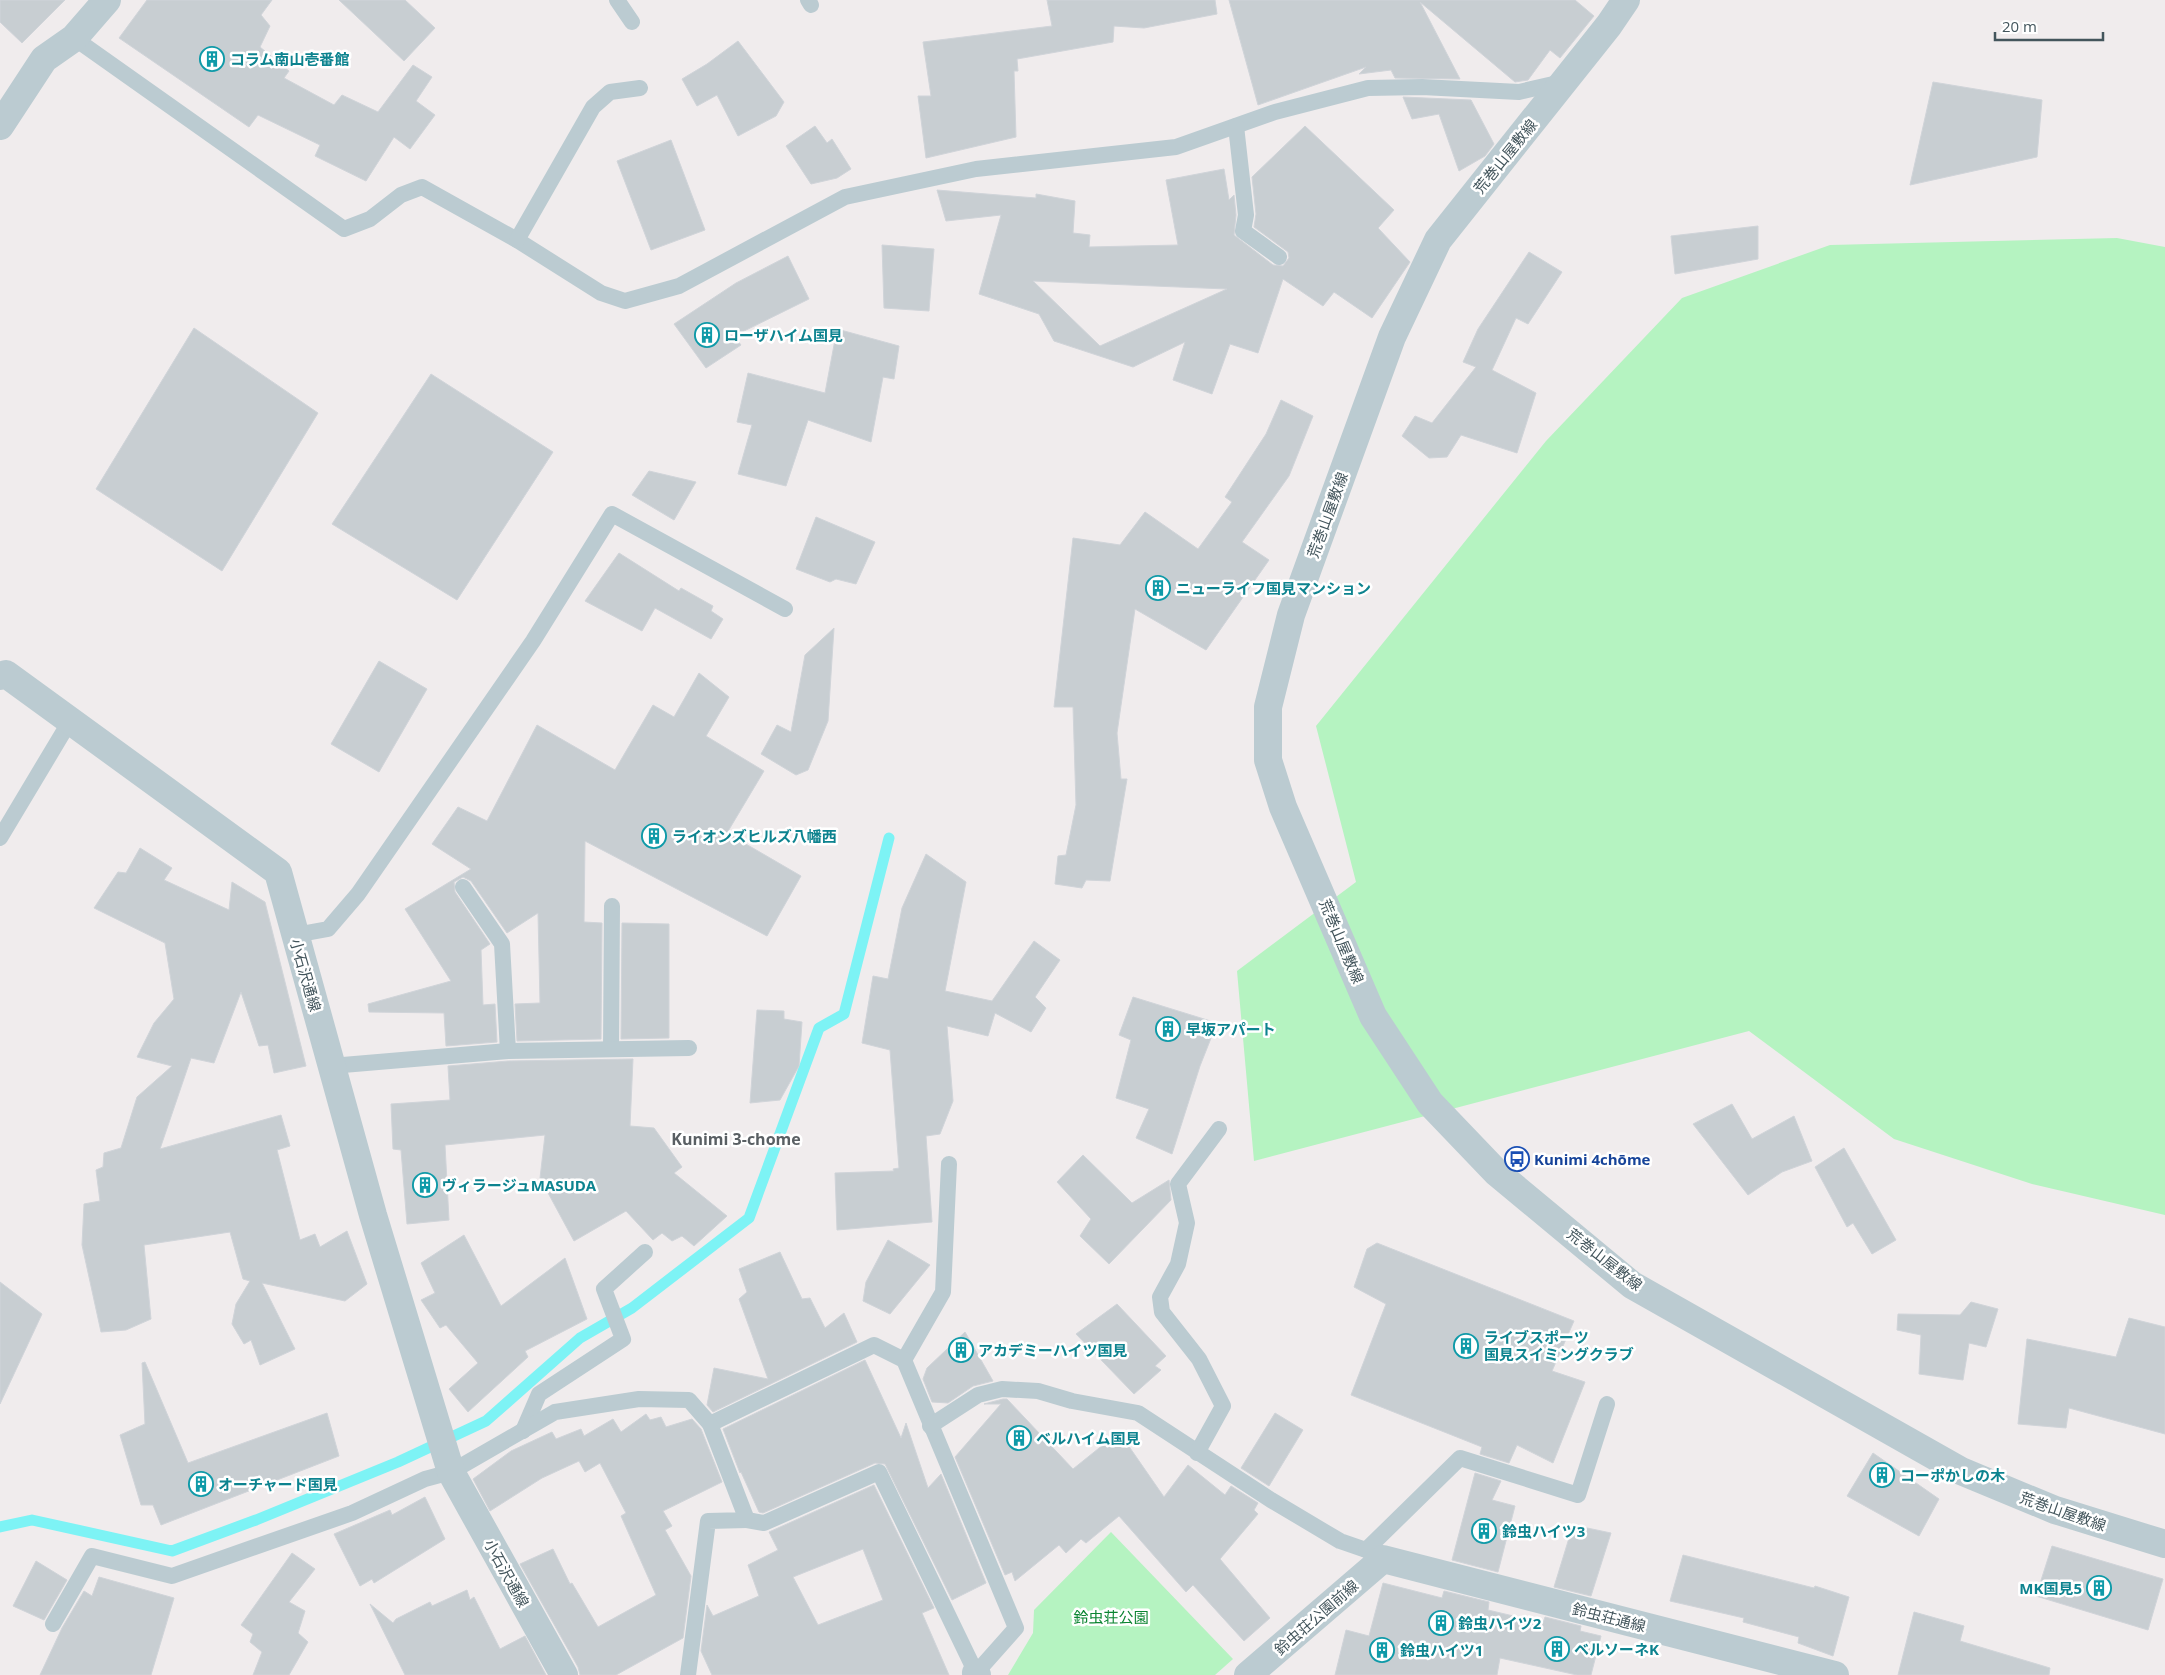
<svg xmlns="http://www.w3.org/2000/svg" width="2165" height="1675" viewBox="0 0 2165 1675" font-family="'Open Sans','Noto Sans JP',sans-serif">
<style>
.green{fill:#b5f3c1}
.lines{fill:none;stroke-linecap:round;stroke-linejoin:round}
.stream{stroke:#7df3f5;stroke-width:11}
.building{fill:#c8ced2;stroke:#d0d4d9;fill-rule:evenodd}
.service{stroke:#bbcbd1;stroke-width:16}
.minor{stroke:#bbcbd1;stroke-width:28}
.tertiary{stroke:#bbcbd1;stroke-width:28}
.labels{text-anchor:middle;dominant-baseline:central;stroke-width:5;stroke-linejoin:round;paint-order:stroke}
.culture-label{font-size:15px;font-weight:bold;fill:#0d838f;stroke:#fff;text-anchor:start}
.street-label{font-size:15px;fill:#43555c;stroke:#fff}
.transit-label{font-size:15px;font-weight:bold;fill:#164399;stroke:#fff;text-anchor:start}
.park-label{font-size:15px;fill:#0c8532;stroke:#fff}
.neighbourhood-label{font-size:16px;font-weight:bold;fill:#595f63;stroke:#fff}
</style>
<rect width="100%" height="100%" fill="#f0eced"/>
<g class="green">
<path d="M 2117,238 L 2165,247 L 2165,1215 L 2032,1184 L 1894,1139 L 1749,1031 L 1254,1161 L 1237,971 L 1356,882 L 1316,726 L 1546,441 L 1682,298 L 1830,245 Z"/>
<path d="M 1111,1532 L 1233,1659 L 1215,1675 L 1008,1675 L 1033,1633 L 1034,1610 Z"/>
</g>
<g class="lines">
<path class="stream" d="M 0,1527 L 32,1520 L 172,1551 L 256,1520 L 398,1462 L 486,1421 L 580,1338 L 632,1308 L 749,1218 L 819,1028 L 844,1014 L 889,838"/>
</g>
<g class="building">
<path d="M 0,0 L 65,0 L 22,43 L 0,22 Z"/>
<path d="M 147,0 L 272,0 L 261,15 L 270,26 L 260,47 L 289,71 L 284,78 L 334,105 L 342,95 L 378,112 L 413,65 L 432,77 L 416,101 L 435,115 L 410,149 L 394,137 L 366,181 L 315,156 L 320,145 L 258,115 L 249,127 L 119,38 Z"/>
<path d="M 339,0 L 405,0 L 435,28 L 404,61 Z"/>
<path d="M 1047,0 L 1215,0 L 1217,14 L 1144,28 L 1114,26 L 1113,42 L 1017,59 L 1018,71 L 1014,71 L 1016,137 L 926,158 L 918,96 L 931,96 L 923,42 L 1052,26 Z"/>
<path d="M 1229,0 L 1575,0 L 1594,16 L 1560,58 L 1550,50 L 1528,80 L 1515,82 L 1420,2 L 1460,79 L 1395,78 L 1391,70 L 1359,74 L 1366,67 L 1258,105 Z"/>
<path d="M 738,41 L 784,102 L 776,116 L 738,136 L 717,95 L 697,106 L 682,79 L 707,64 Z"/>
<path d="M 1933,82 L 2042,100 L 2037,157 L 1910,185 Z"/>
<path d="M 1403,97 L 1471,100 L 1494,144 L 1485,156 L 1459,171 L 1439,114 L 1412,119 Z"/>
<path d="M 815,126 L 827,143 L 832,139 L 851,169 L 837,178 L 811,184 L 786,146 Z"/>
<path d="M 1305,126 L 1394,210 L 1378,228 L 1410,262 L 1372,318 L 1334,292 L 1323,306 L 1283,279 L 1258,353 L 1230,344 L 1212,394 L 1173,380 L 1185,342 L 1133,367 L 1054,341 L 1039,314 L 979,294 L 1001,215 L 946,221 L 937,190 L 1036,198 L 1036,194 L 1075,201 L 1073,233 L 1090,235 L 1089,247 L 1178,245 L 1166,180 L 1224,169 L 1229,200 L 1234,195 L 1236,215 L 1234,235 L 1273,265 L 1283,266 L 1289,258 L 1288,252 L 1254,227 L 1256,214 L 1252,177 ZM 1033,281 L 1227,289 L 1100,346 Z"/>
<path d="M 671,140 L 705,230 L 651,250 L 617,161 Z"/>
<path d="M 1758,226 L 1758,259 L 1675,274 L 1671,236 Z"/>
<path d="M 882,245 L 934,249 L 929,311 L 884,308 Z"/>
<path d="M 1529,252 L 1562,272 L 1528,324 L 1516,318 L 1492,370 L 1536,393 L 1517,453 L 1461,435 L 1447,457 L 1429,458 L 1402,436 L 1415,416 L 1432,423 L 1476,367 L 1463,362 L 1478,329 Z"/>
<path d="M 788,256 L 809,299 L 734,336 L 741,345 L 706,368 L 674,324 L 736,283 Z"/>
<path d="M 194,328 L 318,413 L 222,571 L 96,489 Z"/>
<path d="M 837,329 L 899,346 L 894,379 L 883,377 L 871,442 L 808,420 L 786,486 L 738,474 L 752,425 L 737,422 L 748,373 L 825,393 Z"/>
<path d="M 431,374 L 553,452 L 457,600 L 332,524 Z"/>
<path d="M 1281,400 L 1313,416 L 1289,476 L 1242,542 L 1269,560 L 1206,650 L 1135,609 L 1117,733 L 1121,779 L 1127,779 L 1110,881 L 1086,880 L 1082,888 L 1055,884 L 1058,856 L 1066,855 L 1076,805 L 1073,707 L 1054,707 L 1073,538 L 1120,545 L 1145,512 L 1198,549 L 1232,502 L 1225,497 L 1266,434 Z"/>
<path d="M 649,471 L 696,482 L 674,520 L 632,495 Z"/>
<path d="M 816,517 L 875,542 L 856,584 L 836,579 L 830,582 L 796,569 Z"/>
<path d="M 619,553 L 679,591 L 681,588 L 713,606 L 711,611 L 723,619 L 711,639 L 655,608 L 642,631 L 585,601 Z"/>
<path d="M 834,628 L 828,721 L 808,770 L 796,775 L 761,754 L 777,725 L 791,732 L 805,655 Z"/>
<path d="M 379,661 L 427,689 L 379,772 L 331,744 Z"/>
<path d="M 699,673 L 729,697 L 706,736 L 764,771 L 727,833 L 801,876 L 767,936 L 585,841 L 584,922 L 602,923 L 601,1039 L 517,1041 L 515,1004 L 540,1003 L 538,913 L 507,933 L 471,881 L 463,877 L 454,882 L 455,892 L 490,944 L 481,950 L 483,1005 L 495,1004 L 497,1042 L 446,1046 L 444,1013 L 369,1012 L 368,1004 L 451,981 L 405,909 L 471,869 L 432,844 L 458,807 L 487,821 L 537,725 L 615,770 L 653,705 L 674,717 Z"/>
<path d="M 140,848 L 172,868 L 164,880 L 229,910 L 232,882 L 265,902 L 306,1066 L 274,1073 L 268,1045 L 259,1046 L 241,992 L 214,1063 L 191,1058 L 160,1149 L 281,1115 L 290,1146 L 277,1150 L 300,1240 L 315,1234 L 320,1247 L 347,1231 L 367,1284 L 345,1301 L 262,1283 L 295,1349 L 260,1365 L 251,1340 L 244,1344 L 232,1324 L 236,1304 L 250,1281 L 243,1279 L 230,1232 L 144,1245 L 151,1319 L 126,1330 L 101,1332 L 82,1245 L 84,1204 L 100,1201 L 96,1170 L 103,1167 L 104,1153 L 121,1148 L 137,1097 L 172,1066 L 137,1057 L 154,1023 L 174,999 L 165,943 L 94,908 L 118,872 L 126,873 Z"/>
<path d="M 926,854 L 966,882 L 945,991 L 992,1001 L 1034,941 L 1060,960 L 1035,997 L 1046,1008 L 1031,1032 L 995,1013 L 988,1036 L 947,1026 L 953,1101 L 940,1134 L 926,1136 L 932,1222 L 837,1230 L 835,1173 L 894,1171 L 893,1169 L 899,1168 L 890,1050 L 862,1043 L 873,976 L 888,979 L 902,908 Z"/>
<path d="M 622,923 L 669,924 L 669,1038 L 621,1039 Z"/>
<path d="M 1133,997 L 1217,1023 L 1200,1066 L 1172,1154 L 1136,1138 L 1149,1109 L 1116,1098 L 1131,1040 L 1119,1035 Z"/>
<path d="M 757,1010 L 784,1011 L 784,1019 L 802,1022 L 799,1066 L 780,1100 L 750,1103 Z"/>
<path d="M 633,1059 L 630,1126 L 654,1128 L 682,1167 L 674,1173 L 727,1216 L 694,1246 L 682,1236 L 672,1241 L 662,1233 L 653,1240 L 626,1211 L 574,1241 L 540,1178 L 545,1135 L 445,1145 L 449,1220 L 407,1224 L 401,1150 L 393,1149 L 391,1104 L 450,1100 L 448,1066 L 508,1061 Z"/>
<path d="M 1732,1104 L 1752,1139 L 1794,1116 L 1812,1161 L 1782,1172 L 1748,1195 L 1693,1124 Z"/>
<path d="M 1844,1148 L 1896,1240 L 1872,1254 L 1853,1223 L 1847,1227 L 1815,1167 Z"/>
<path d="M 1083,1155 L 1132,1203 L 1169,1180 L 1171,1200 L 1109,1264 L 1080,1236 L 1091,1219 L 1057,1182 Z"/>
<path d="M 464,1235 L 501,1306 L 565,1258 L 587,1319 L 525,1351 L 528,1357 L 468,1412 L 449,1389 L 478,1363 L 446,1325 L 440,1328 L 421,1300 L 435,1293 L 421,1263 Z"/>
<path d="M 888,1240 L 930,1265 L 890,1314 L 863,1301 L 866,1282 Z"/>
<path d="M 1377,1243 L 1574,1321 L 1552,1371 L 1585,1382 L 1553,1463 L 1517,1445 L 1509,1463 L 1480,1454 L 1482,1447 L 1351,1395 L 1386,1304 L 1354,1287 L 1367,1249 Z"/>
<path d="M 780,1252 L 802,1299 L 810,1298 L 825,1328 L 844,1313 L 857,1342 L 713,1412 L 707,1405 L 714,1368 L 768,1379 L 739,1299 L 747,1292 L 739,1269 Z"/>
<path d="M 0,1282 L 42,1314 L 0,1404 Z"/>
<path d="M 1971,1302 L 1998,1309 L 1986,1347 L 1969,1343 L 1963,1380 L 1919,1374 L 1921,1335 L 1897,1330 L 1898,1314 L 1960,1315 Z"/>
<path d="M 1117,1304 L 1166,1356 L 1155,1366 L 1161,1370 L 1134,1394 L 1076,1334 Z"/>
<path d="M 2129,1318 L 2165,1327 L 2165,1434 L 2069,1408 L 2066,1428 L 2018,1424 L 2027,1339 L 2116,1357 Z"/>
<path d="M 965,1332 L 993,1381 L 973,1386 L 948,1403 L 932,1402 L 923,1379 L 927,1368 Z"/>
<path d="M 865,1360 L 901,1438 L 906,1423 L 928,1488 L 941,1474 L 986,1583 L 952,1600 L 885,1464 L 875,1463 L 763,1513 L 759,1512 L 741,1472 L 740,1473 L 723,1429 Z"/>
<path d="M 145,1362 L 188,1463 L 327,1413 L 339,1456 L 161,1525 L 153,1505 L 141,1505 L 120,1435 L 145,1424 L 142,1363 Z"/>
<path d="M 1003,1399 L 1007,1399 L 1073,1469 L 1119,1432 L 1164,1497 L 1188,1465 L 1225,1495 L 1231,1486 L 1258,1503 L 1254,1510 L 1258,1514 L 1220,1559 L 1270,1618 L 1244,1641 L 1193,1585 L 1186,1592 L 1119,1516 L 1086,1543 L 1081,1539 L 1066,1553 L 1059,1545 L 1015,1581 L 1012,1572 L 1005,1575 L 955,1457 L 1001,1404 L 984,1404 Z"/>
<path d="M 1275,1413 L 1303,1430 L 1269,1486 L 1241,1468 Z"/>
<path d="M 646,1414 L 650,1420 L 661,1417 L 666,1427 L 692,1419 L 701,1429 L 722,1482 L 663,1511 L 672,1526 L 665,1530 L 691,1576 L 683,1638 L 616,1675 L 580,1675 L 578,1667 L 520,1564 L 553,1549 L 570,1584 L 572,1583 L 598,1627 L 656,1595 L 621,1516 L 626,1513 L 600,1463 L 585,1472 L 579,1461 L 542,1478 L 490,1511 L 473,1479 L 511,1451 L 552,1432 L 556,1439 L 581,1429 L 584,1436 L 613,1419 L 621,1432 Z"/>
<path d="M 1873,1453 L 1939,1499 L 1919,1536 L 1847,1496 Z"/>
<path d="M 1475,1473 L 1501,1481 L 1492,1500 L 1515,1506 L 1498,1572 L 1452,1560 Z"/>
<path d="M 874,1485 L 934,1608 L 922,1613 L 949,1675 L 712,1675 L 701,1651 L 707,1605 L 713,1616 L 759,1596 L 748,1565 L 778,1550 L 769,1532 ZM 863,1549 L 883,1600 L 818,1625 L 793,1577 Z"/>
<path d="M 425,1497 L 445,1539 L 374,1583 L 372,1579 L 360,1586 L 334,1534 L 390,1510 L 392,1515 Z"/>
<path d="M 1573,1525 L 1611,1533 L 1591,1596 L 1554,1587 Z"/>
<path d="M 2052,1546 L 2163,1579 L 2148,1630 L 2036,1596 Z"/>
<path d="M 292,1553 L 315,1569 L 289,1602 L 305,1611 L 298,1633 L 308,1642 L 289,1675 L 253,1675 L 262,1652 L 250,1642 L 253,1634 L 241,1625 Z"/>
<path d="M 1683,1555 L 1814,1588 L 1815,1586 L 1849,1597 L 1833,1656 L 1798,1643 L 1799,1637 L 1743,1622 L 1744,1618 L 1670,1601 Z"/>
<path d="M 36,1561 L 67,1580 L 44,1620 L 13,1606 Z"/>
<path d="M 99,1577 L 174,1598 L 151,1675 L 40,1675 L 62,1628 L 84,1591 L 92,1596 Z"/>
<path d="M 1383,1583 L 1442,1598 L 1444,1591 L 1489,1602 L 1488,1610 L 1543,1623 L 1545,1617 L 1581,1626 L 1580,1631 L 1601,1636 L 1591,1675 L 1577,1675 L 1500,1658 L 1497,1675 L 1335,1675 L 1346,1630 L 1369,1636 Z"/>
<path d="M 467,1590 L 470,1600 L 474,1597 L 500,1649 L 525,1636 L 546,1675 L 405,1675 L 370,1604 L 393,1623 L 396,1619 L 430,1602 L 432,1606 Z"/>
<path d="M 1914,1612 L 1964,1626 L 1960,1641 L 2050,1668 L 2049,1675 L 1898,1675 Z"/>
</g>
<g class="lines">
<g class="service">
<path d="M 617,0 L 632,22"/>
<path d="M 808,0 L 811,5"/>
<path d="M 74,38 L 344,229 L 370,219 L 401,195 L 422,187 L 517,240 L 601,293 L 625,301 L 679,286 L 845,197 L 976,169 L 1176,147 L 1275,112 L 1368,88 L 1422,87 L 1519,92 L 1562,82"/>
<path d="M 1236,126 L 1246,215 L 1243,231 L 1279,257"/>
<path d="M 517,240 L 593,107 L 610,92 L 640,88"/>
<path d="M 0,838 L 70,721"/>
<path d="M 463,887 L 502,944 L 508,1051"/>
<path d="M 295,935 L 328,929 L 358,894 L 533,641 L 612,514 L 785,609"/>
<path d="M 611,1049 L 612,906"/>
<path d="M 331,1066 L 508,1051 L 689,1048"/>
<path d="M 904,1360 L 943,1292 L 949,1164"/>
<path d="M 710,1424 L 874,1345 L 904,1360 L 1016,1628 L 976,1673 L 879,1472 L 764,1523 L 747,1520"/>
<path d="M 930,1426 L 978,1395 L 1002,1389 L 1038,1391 L 1072,1401 L 1138,1413 L 1271,1500 L 1340,1541 L 1366,1550 L 1383,1559"/>
<path d="M 523,1431 L 539,1394 L 623,1339 L 604,1289 L 645,1252"/>
<path d="M 1197,1453 L 1223,1406 L 1199,1359 L 1162,1312 L 1160,1297 L 1178,1264 L 1187,1223 L 1178,1184 L 1219,1129"/>
<path d="M 1366,1550 L 1460,1458 L 1578,1495 L 1607,1404"/>
<path d="M 53,1624 L 92,1556 L 172,1576 L 352,1513 L 425,1479 L 451,1472 L 555,1412 L 639,1399 L 689,1400 L 710,1424 L 747,1520 L 708,1521 L 688,1675"/>
</g>
<g class="minor">
<path d="M 0,126 L 44,59 L 74,38 L 107,0"/>
<path d="M 0,676 L 6,674 L 278,872 L 373,1215 L 451,1472 L 564,1675"/>
<path d="M 976,1673 L 977,1675"/>
<path d="M 1248,1675 L 1383,1559 L 1835,1675"/>
</g>
<path class="tertiary" d="M 1626,0 L 1609,25 L 1438,240 L 1392,337 L 1291,615 L 1268,707 L 1268,760 L 1283,807 L 1373,1016 L 1430,1103 L 1497,1173 L 1632,1285 L 1961,1471 L 2055,1510 L 2165,1544"/>
</g>
<defs>
<symbol id="building-ring" viewBox="-11 -11 22 22"><circle r="9.5" fill="#fff" stroke="#0f9aa8" stroke-width="1.5"/><path d="M-4-6H4V6H1V3H-1V6H-4ZM-2.5-4.3h1.7v1.8h-1.7ZM.8-4.3h1.7v1.8H.8ZM-2.5-1h1.7V.8h-1.7ZM.8-1h1.7V.8H.8Z" fill="#0f9aa8"/></symbol>
<symbol id="bus-ring" viewBox="-11 -11 22 22"><circle r="9.5" fill="#fff" stroke="#1a4fb4" stroke-width="1.5"/><path d="M-5-6H5V4H4V6H2V4H-2V6H-4V4H-5ZM-3.5-4V0h7V-4ZM-3.5 1.2v1.5H-2V1.2ZM2 1.2v1.5H3.5V1.2Z" fill="#1a4fb4"/></symbol>
</defs>
<g fill-rule="evenodd">
<use href="#building-ring" x="198" y="45" width="28" height="28"/>
<use href="#building-ring" x="693" y="321" width="28" height="28"/>
<use href="#building-ring" x="1144" y="574" width="28" height="28"/>
<use href="#building-ring" x="640" y="822" width="28" height="28"/>
<use href="#building-ring" x="1154" y="1015" width="28" height="28"/>
<use href="#bus-ring" x="1503" y="1145" width="28" height="28"/>
<use href="#building-ring" x="411" y="1171" width="28" height="28"/>
<use href="#building-ring" x="1452" y="1332" width="28" height="28"/>
<use href="#building-ring" x="947" y="1336" width="28" height="28"/>
<use href="#building-ring" x="1005" y="1424" width="28" height="28"/>
<use href="#building-ring" x="1868" y="1461" width="28" height="28"/>
<use href="#building-ring" x="187" y="1470" width="28" height="28"/>
<use href="#building-ring" x="1470" y="1517" width="28" height="28"/>
<use href="#building-ring" x="2085" y="1574" width="28" height="28"/>
<use href="#building-ring" x="1427" y="1609" width="28" height="28"/>
<use href="#building-ring" x="1543" y="1635" width="28" height="28"/>
<use href="#building-ring" x="1368" y="1636" width="28" height="28"/>
</g>
<g class="labels">
<g class="culture-label">
<text x="230" y="59">コラム南山壱番館</text>
<text x="724" y="335">ローザハイム国見</text>
<text x="1176" y="588">ニューライフ国見マンション</text>
<text x="672" y="836">ライオンズヒルズ八幡西</text>
<text x="1186" y="1029">早坂アパート</text>
<text x="442" y="1185">ヴィラージュMASUDA</text>
<text x="1484" y="1337">ライブスポーツ<tspan x="1484" dy="17">国見スイミングクラブ</tspan></text>
<text x="978" y="1350">アカデミーハイツ国見</text>
<text x="1036" y="1438">ベルハイム国見</text>
<text x="1900" y="1475">コーポかしの木</text>
<text x="218" y="1484">オーチャード国見</text>
<text x="1502" y="1531">鈴虫ハイツ3</text>
<text x="2082" y="1588" text-anchor="end">MK国見5</text>
<text x="1458" y="1623">鈴虫ハイツ2</text>
<text x="1574" y="1649">ベルソーネK</text>
<text x="1400" y="1650">鈴虫ハイツ1</text>
</g>
<g class="street-label">
<text transform="translate(1505 156) rotate(-51)">荒巻山屋敷線</text>
<text transform="translate(1327 515) rotate(-70)">荒巻山屋敷線</text>
<text transform="translate(1342 941) rotate(67)">荒巻山屋敷線</text>
<text transform="translate(306 975) rotate(74)">小石沢通線</text>
<text transform="translate(1605 1259) rotate(38)">荒巻山屋敷線</text>
<text transform="translate(2063 1511) rotate(19)">荒巻山屋敷線</text>
<text transform="translate(507 1573) rotate(61)">小石沢通線</text>
<text transform="translate(1316 1617) rotate(-41)">鈴虫荘公園前線</text>
<text transform="translate(1609 1617) rotate(14)">鈴虫荘通線</text>
</g>
<g class="transit-label">
<text x="1534" y="1159">Kunimi 4chōme</text>
</g>
<g class="park-label">
<text x="1111" y="1617">鈴虫荘公園</text>
</g>
<g class="neighbourhood-label">
<text x="736" y="1139">Kunimi 3-chome</text>
</g>
</g>
<path d="M1995 32v8h108v-8" fill="none" stroke="#43555c" stroke-width="2.5"/>
<text x="2002" y="32" font-size="15" fill="#43555c" stroke="#ffffff" stroke-width="4" paint-order="stroke">20 m</text>
</svg>
